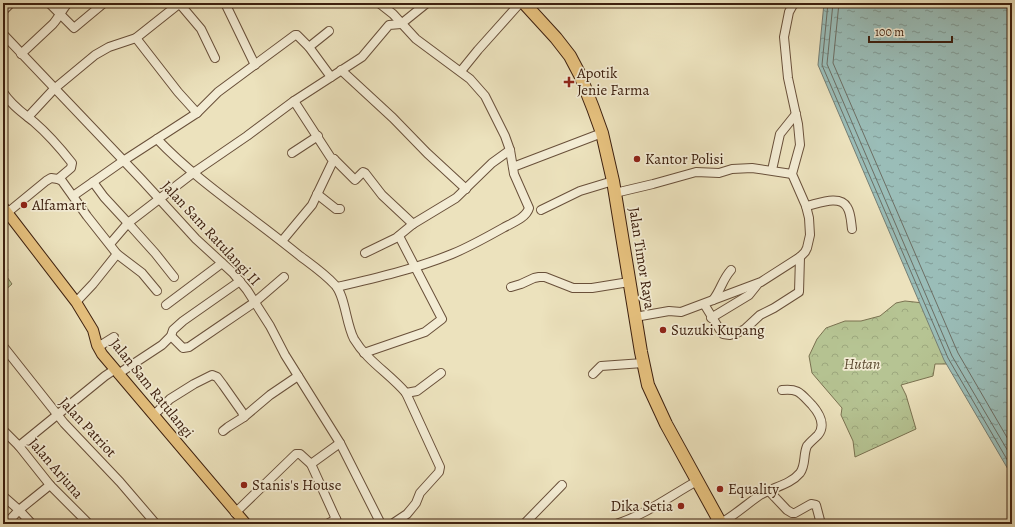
<svg xmlns="http://www.w3.org/2000/svg" width="1015" height="527" viewBox="0 0 1015 527" font-family="Alegreya,serif">
<style>
.grass{fill:url(#grass-tufts);stroke:#7a7251}
.forest{fill:url(#forest-crowns);stroke:#7a7251}
.water{fill:url(#water-ripples);stroke:#757e74}
.lines{fill:none;stroke-linecap:round;stroke-linejoin:round}
.shore{stroke:#6c6e64;stroke-width:1}
.minor-casing{stroke:#69503a;stroke-width:10}
.major-casing{stroke:#3d200f;stroke-width:12}
.highway-casing{stroke:#3d200f;stroke-width:14}
.minor{stroke:#f3ecd4;stroke-width:8}
.major{stroke:#e6c17e;stroke-width:10}
.highway{stroke:#e6c17e;stroke-width:12}
.poi-dot{fill:#8f2418;stroke:#f3ecd4;stroke-width:1.5}
.labels{text-anchor:middle;dominant-baseline:central;stroke-width:3.5;stroke-linejoin:round;paint-order:stroke}
.poi-label{font-size:15px;fill:#3d200f;stroke:#f3ecd4;text-anchor:start}
.street-label{font-size:15px;fill:#3d200f;stroke:#f3ecd4}
.park-label{font-size:15px;font-style:italic;fill:#5b4930;stroke:#f3ecd4}
</style>
<defs>
<pattern id="grass-tufts" width="24" height="20" patternUnits="userSpaceOnUse"><rect width="24" height="20" fill="#b6c493"/><path d="M3 7l-1-3M5 7V3M7 7l1-3M15 17l-1-3M17 17v-4M19 17l1-3" fill="none" stroke="#9da87e"/></pattern>
<pattern id="forest-crowns" width="20" height="18" patternUnits="userSpaceOnUse"><rect width="20" height="18" fill="#b6c493"/><path d="M2 6a3 3 0 1 1 6 0M12 15a3 3 0 1 1 6 0" fill="none" stroke="#9da87e"/></pattern>
<pattern id="water-ripples" width="26" height="14" patternUnits="userSpaceOnUse"><rect width="26" height="14" fill="#9abdb8"/><path d="M2 4q2-2 4 0t4 0M15 11q2-2 4 0t4 0" fill="none" stroke="#7f9994"/></pattern>
</defs>
<rect width="100%" height="100%" fill="#ece2bd"/>
<filter id="stains"><feTurbulence type="fractalNoise" baseFrequency=".005" numOctaves="4"/><feColorMatrix values="0 0 0 0 .2 0 0 0 0 .09 0 0 0 0 .02 0 0 0 .5 -.17"/></filter>
<radialGradient id="worn" r=".72"><stop offset=".6" stop-color="#630" stop-opacity="0"/><stop offset="1" stop-color="#630" stop-opacity=".3"/></radialGradient>
<path class="grass" d="M 3,262 L 8,270 L 5,274 L 12,284 L 3,292 Z"/>
<path class="forest" d="M 905,301 L 933,304 L 959,364 L 935,364 L 933,376 L 901,385 L 906,395 L 916,429 L 855,457 L 853,441 L 841,415 L 842,408 L 812,373 L 809,356 L 817,339 L 826,328 L 845,321 L 861,321 L 880,316 L 896,303 Z"/>
<path class="water" d="M 824,3 L 1012,3 L 1012,476 L 944,360 L 818,65 Z"/>
<g class="lines">
<g class="shore">
<path d="M 828,3 L 822,65 L 948,358 L 1012,468"/>
<path d="M 833,3 L 827,64 L 952,356 L 1012,458"/>
<path d="M 839,3 L 833,63 L 958,353 L 1012,446"/>
</g>
<defs>
<g id="minor">
<path d="M 49,3 L 74,28 L 104,3"/>
<path d="M 179,3 L 201,29 L 215,58"/>
<path d="M 225,3 L 255,65"/>
<path d="M 3,11 L 10,4"/>
<path d="M 3,34 L 142,180 L 196,239 L 233,273 L 247,290 L 270,326 L 285,355 L 340,443 L 381,524"/>
<path d="M 136,38 L 178,92 L 197,113"/>
<path d="M 309,47 L 329,31"/>
<path d="M 21,54 L 53,24 C 59,17 62,10 68,3"/>
<path d="M 341,70 L 393,118 L 427,153 L 466,189"/>
<path d="M 461,71 L 478,50 L 520,3"/>
<path d="M 3,92 C 11,105 23,113 34,122 C 48,134 61,149 72,163 L 71,168 L 58,179"/>
<path d="M 28,117 L 54,89 L 95,55 L 109,47 L 136,38 L 180,3"/>
<path d="M 157,139 C 200,184 253,217 300,256 C 312,265 325,274 335,285 C 345,295 346,324 354,339 C 367,361 390,374 406,393 L 440,467 L 439,472 L 420,493 L 416,503 L 412,508 L 407,514 L 392,524"/>
<path d="M 292,153 L 318,136"/>
<path d="M 334,159 L 355,180 L 363,172 L 365,173 L 382,195 L 413,224"/>
<path d="M 513,167 L 602,133"/>
<path d="M 772,170 L 780,134 L 796,114"/>
<path d="M 93,182 L 104,197 L 128,223 L 193,173 L 247,136 L 294,101 L 362,57 L 389,25 L 401,24 L 427,3"/>
<path d="M 615,193 L 653,184 L 696,172 L 719,173 L 732,169 L 752,168 L 792,174"/>
<path d="M 317,194 L 336,209 L 340,209"/>
<path d="M 73,196 L 123,161 L 197,113 L 218,92 L 295,35 L 297,35 L 309,47 L 331,77"/>
<path d="M 806,206 C 817,204 840,194 847,207 C 851,213 851,222 852,229"/>
<path d="M 541,210 L 580,191 L 613,181"/>
<path d="M 7,213 L 46,181 L 51,178 L 58,179 L 62,181 L 87,216 L 117,254 L 93,284 L 76,302"/>
<path d="M 282,241 L 312,205 L 334,159 L 331,158 L 294,101"/>
<path d="M 110,244 L 128,223 L 155,253 L 174,277"/>
<path d="M 365,253 L 396,238 L 413,224 L 456,198 L 492,163 L 510,150"/>
<path d="M 117,254 L 142,273 L 157,291"/>
<path d="M 337,287 C 376,278 415,269 452,254 C 469,247 487,237 503,228 C 512,223 526,218 529,208 L 514,174 L 510,150 L 505,136 L 485,96 L 470,79 L 416,39 L 393,14 L 379,3"/>
<path d="M 511,287 L 521,284 L 534,278 L 539,277 L 545,277 L 573,288 L 592,288 L 629,282"/>
<path d="M 713,300 C 721,290 722,280 731,270"/>
<path d="M 704,304 L 720,330 L 723,334 L 730,335 L 737,333 L 745,329 L 760,315 L 774,308 L 799,292 L 800,257"/>
<path d="M 166,305 L 222,263"/>
<path d="M 635,317 L 669,311 L 681,312 L 761,282 L 800,257 L 805,252 L 807,248 L 810,235 L 809,218 L 806,206 L 792,174 L 800,145 L 798,124 L 788,78 L 784,37 L 789,12 L 794,3"/>
<path d="M 711,318 L 749,295 L 757,285"/>
<path d="M 171,336 L 183,348 L 189,347 L 255,302 L 284,277"/>
<path d="M 3,346 L 64,423 L 120,482 L 156,524"/>
<path d="M 98,347 L 114,337"/>
<path d="M 364,353 L 425,332 L 442,319 L 399,236"/>
<path d="M 118,374 L 162,345 L 171,336 L 173,330 L 183,321 L 240,281"/>
<path d="M 593,374 L 601,366 L 643,363"/>
<path d="M 406,393 L 417,391 L 441,373"/>
<path d="M 154,415 L 170,399 L 194,384 L 212,375 L 217,377 L 223,385 L 242,412 L 244,417"/>
<path d="M 3,430 L 19,446 L 50,485 L 89,524"/>
<path d="M 223,431 L 228,427 L 244,417 L 270,395 L 298,376"/>
<path d="M 19,446 L 105,376 L 114,370"/>
<path d="M 769,491 L 787,510 L 792,513 L 795,513 L 811,504 L 816,505 L 821,524"/>
<path d="M 3,496 L 19,510 L 32,524"/>
<path d="M 235,513 L 296,454 L 300,454 L 311,464"/>
<path d="M 336,519 L 311,464 L 340,443"/>
<path d="M 721,523 C 735,515 747,504 760,495 C 773,487 790,485 800,473 C 806,465 803,455 807,446 C 810,442 814,439 818,435 C 826,425 819,413 812,405 C 801,394 799,388 782,390"/>
<path d="M 6,524 L 19,510 L 50,485"/>
<path d="M 327,524 L 336,519 L 338,523"/>
<path d="M 524,524 L 562,485"/>
<path d="M 616,524 C 645,515 670,496 697,481"/>
</g>
<path id="major" d="M 3,207 L 76,302 L 93,330 L 97,345 L 102,354 L 246,524"/>
<path id="highway" d="M 524,3 L 556,38 L 570,56 L 580,75 L 593,108 L 602,133 L 613,181 L 641,352 L 648,385 L 666,424 L 721,524"/>
</defs>
<use href="#minor" class="minor-casing"/>
<use href="#major" class="major-casing"/>
<use href="#highway" class="highway-casing"/>
<use href="#minor" class="minor"/>
<use href="#major" class="major"/>
<use href="#highway" class="highway"/>
</g>
<g class="poi-dot">
<path d="M567 76h4v4h4v4h-4v4h-4v-4h-4v-4h4z"/>
<circle cx="637" cy="159" r="4"/>
<circle cx="24" cy="205" r="4"/>
<circle cx="663" cy="330" r="4"/>
<circle cx="244" cy="485" r="4"/>
<circle cx="720" cy="489" r="4"/>
<circle cx="681" cy="506" r="4"/>
</g>
<g class="labels">
<g class="poi-label">
<text x="577" y="73">Apotik<tspan x="577" dy="17">Jenie Farma</tspan></text>
<text x="645" y="159">Kantor Polisi</text>
<text x="32" y="205">Alfamart</text>
<text x="671" y="330">Suzuki Kupang</text>
<text x="252" y="485">Stanis's House</text>
<text x="728" y="489">Equality</text>
<text x="673" y="506" text-anchor="end">Dika Setia</text>
</g>
<g class="street-label">
<text transform="translate(211 233) rotate(47)">Jalan Sam Ratulangi II</text>
<text transform="translate(642 258) rotate(81)">Jalan Timor Raya</text>
<text transform="translate(152 388) rotate(51)">Jalan Sam Ratulangi</text>
<text transform="translate(88 427) rotate(47)">Jalan Patriot</text>
<text transform="translate(56 468) rotate(49)">Jalan Arjuna</text>
</g>
<g class="park-label">
<text x="862" y="364">Hutan</text>
</g>
</g>
<rect width="1015" height="527" fill="none" stroke="#ece2bd" stroke-width="16"/>
<rect x="4" y="4" width="1007" height="519" fill="none" stroke="#3d200f" stroke-width="2"/>
<rect x="8" y="8" width="999" height="511" fill="none" stroke="#3d200f"/>
<path d="M869 36v6h83v-6" fill="none" stroke="#3d200f" stroke-width="2"/>
<text x="875" y="36" font-size="12" fill="#3d200f" stroke="#f3ecd4" stroke-width="3" paint-order="stroke">100 m</text>
<rect width="100%" height="100%" filter="url(#stains)"/>
<rect width="100%" height="100%" fill="url(#worn)"/>
</svg>
